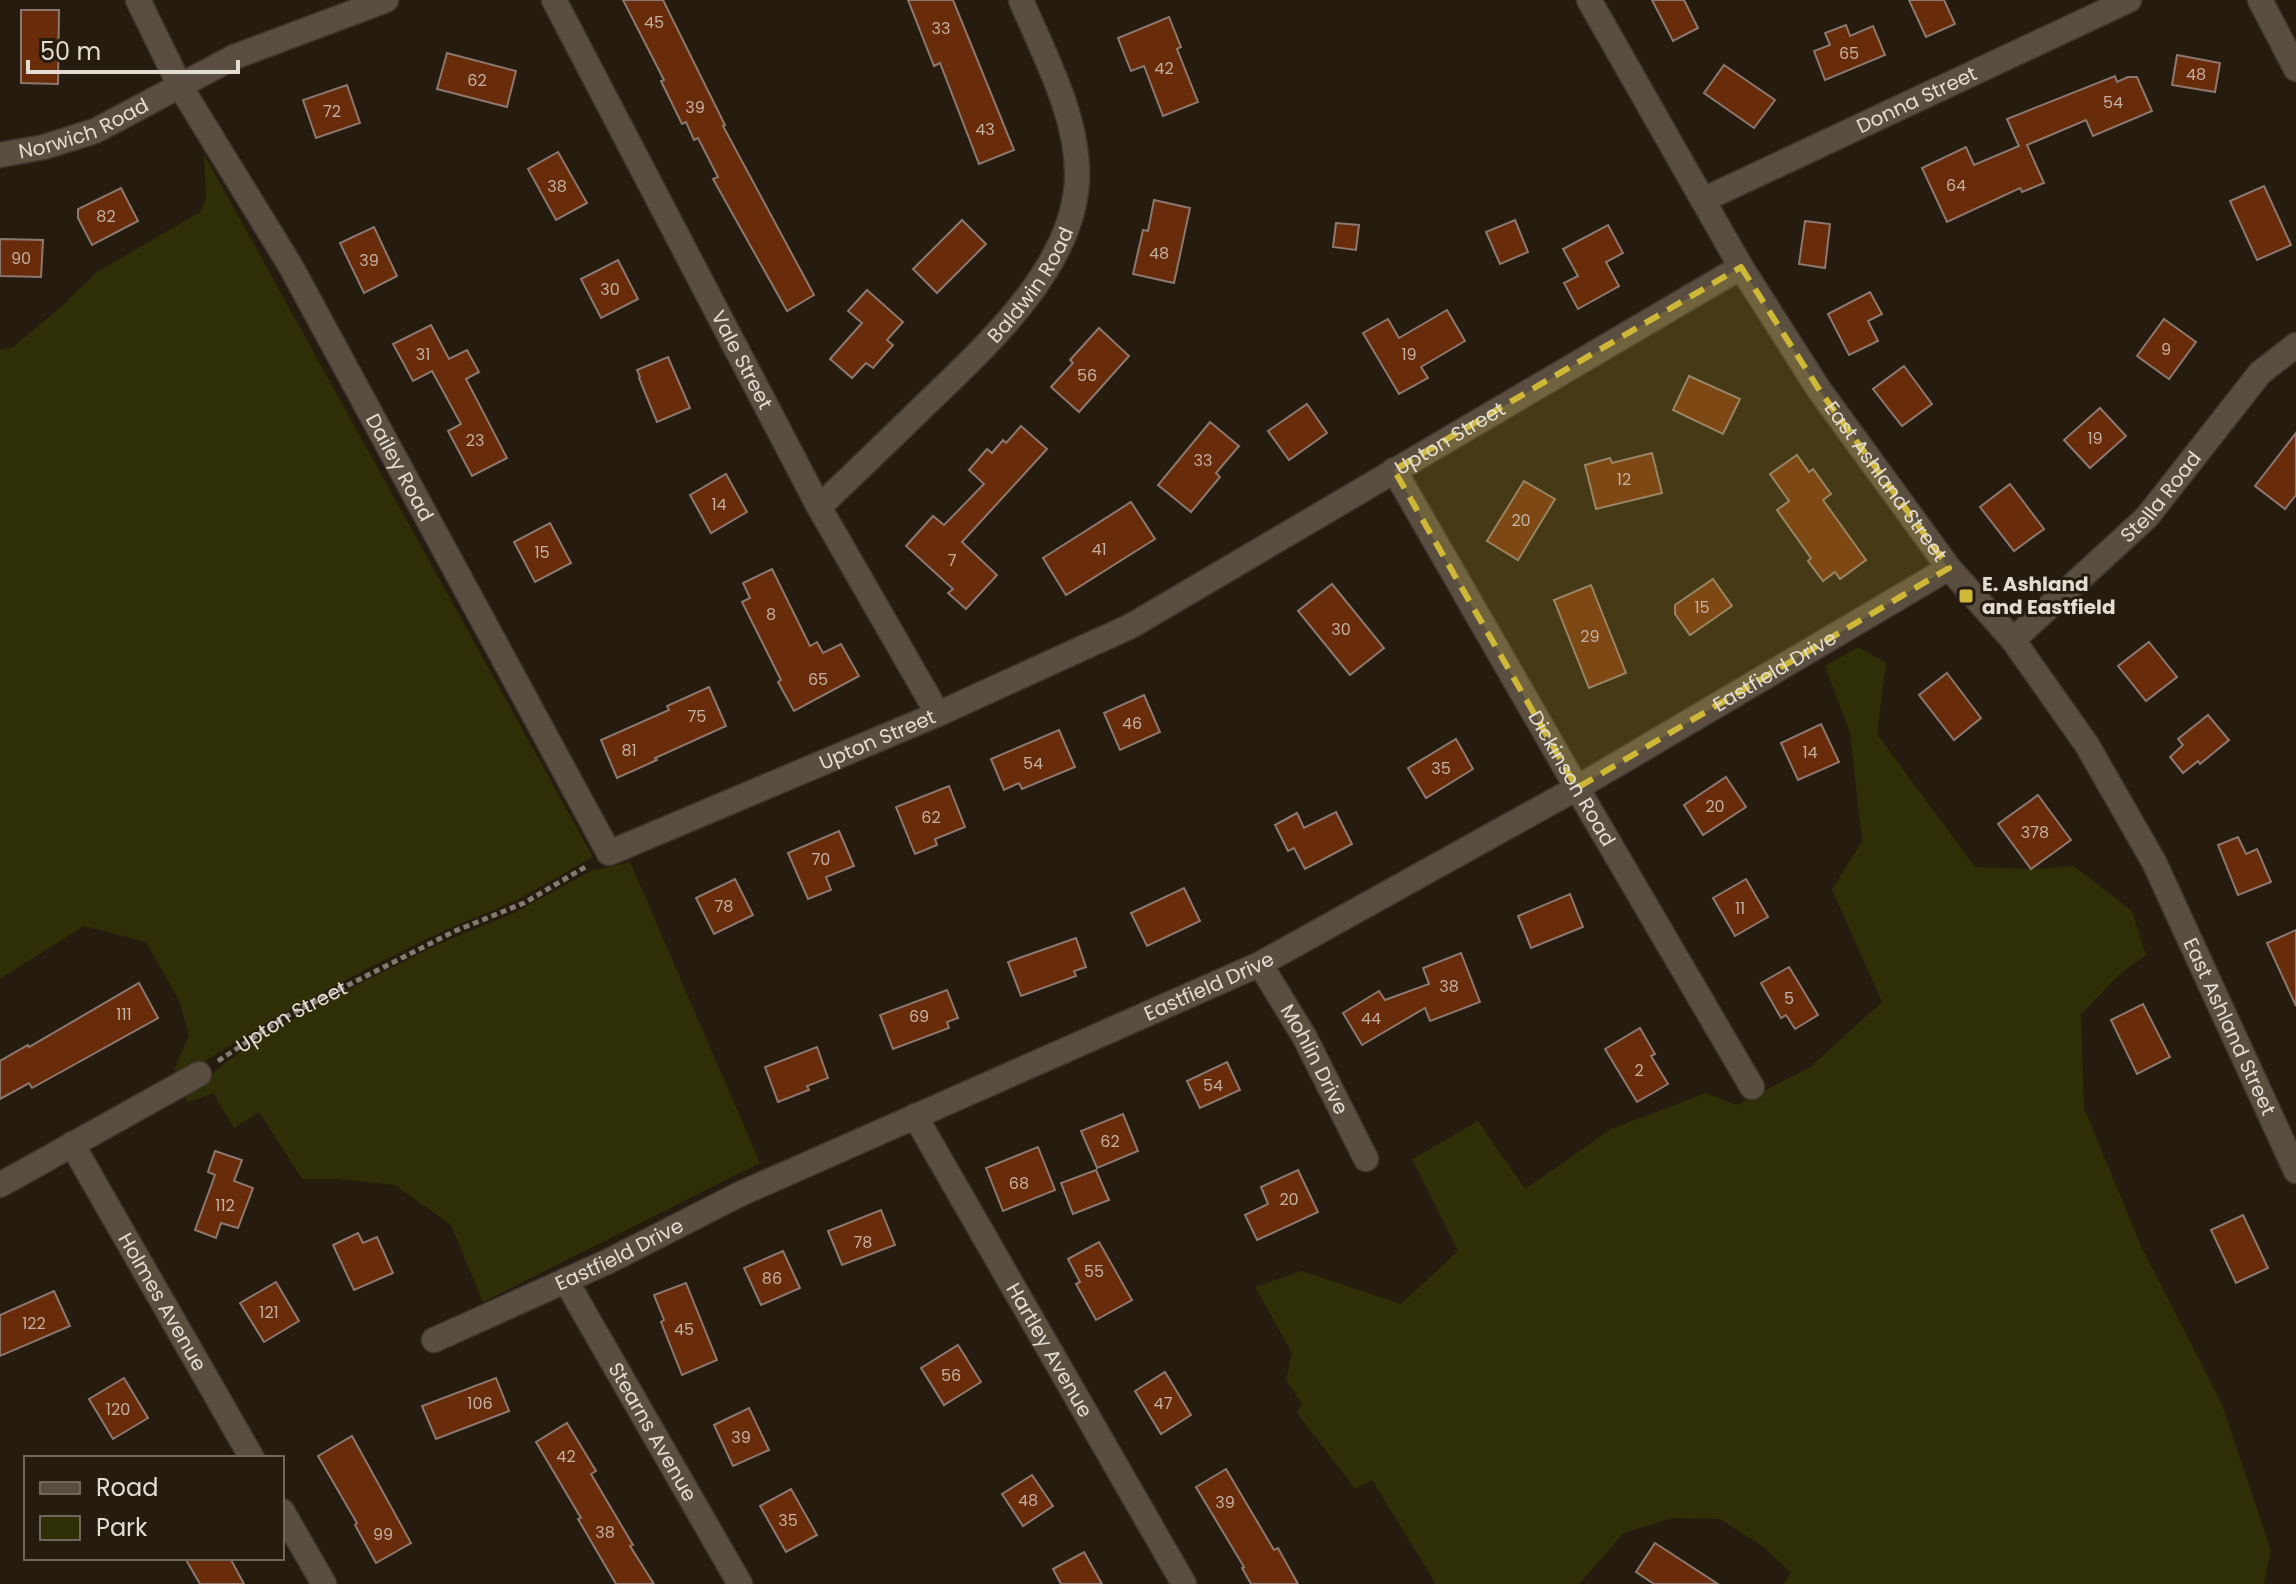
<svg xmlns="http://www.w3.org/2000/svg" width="2296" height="1584" viewBox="0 0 2296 1584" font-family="Poppins,sans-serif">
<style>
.green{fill:#2e2f06}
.building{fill:#692c0a;stroke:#8c7870;stroke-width:2}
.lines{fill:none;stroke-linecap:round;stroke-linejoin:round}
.minor-casing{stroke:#3d352e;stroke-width:27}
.secondary-casing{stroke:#3d352e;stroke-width:27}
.path{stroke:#837b70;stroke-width:5;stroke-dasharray:6 4;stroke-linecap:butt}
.minor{stroke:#5a4e40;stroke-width:24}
.secondary{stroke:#5a4e40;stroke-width:24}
.marked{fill:#cfb837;fill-opacity:0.2;stroke:#cfb837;stroke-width:6;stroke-dasharray:16 10;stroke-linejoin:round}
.poi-dot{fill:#cfb837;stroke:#251b0e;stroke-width:3}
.labels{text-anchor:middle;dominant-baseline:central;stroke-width:6;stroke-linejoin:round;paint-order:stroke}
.number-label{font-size:16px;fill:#c4b0a1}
.street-label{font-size:20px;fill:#e3dcd3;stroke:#251b0e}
.poi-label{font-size:20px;font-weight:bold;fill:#e3dcd3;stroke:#251b0e;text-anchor:start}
</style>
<rect width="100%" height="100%" fill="#251b0e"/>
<g class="green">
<path d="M 204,154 L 593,857 L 517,900 L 443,931 L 374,965 L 276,1017 L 181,1076 L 174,1070 L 189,1035 L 179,1000 L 146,942 L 84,926 L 0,979 L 0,350 L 13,347 L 61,307 L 97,272 L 200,212 L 206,198 Z"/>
<path d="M 1858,647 L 1886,663 L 1877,734 L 1975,867 L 2031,869 L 2074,866 L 2132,911 L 2146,955 L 2121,973 L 2081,1014 L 2084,1108 L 2142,1248 L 2221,1402 L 2271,1550 L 2264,1584 L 1783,1584 L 1791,1573 L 1765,1548 L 1720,1519 L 1673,1518 L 1624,1533 L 1579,1584 L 1436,1584 L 1372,1480 L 1355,1489 L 1297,1413 L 1302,1404 L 1286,1380 L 1292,1353 L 1255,1287 L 1302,1271 L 1401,1304 L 1458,1251 L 1412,1159 L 1478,1121 L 1525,1189 L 1611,1129 L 1706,1093 L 1737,1105 L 1810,1067 L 1882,1002 L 1832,890 L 1862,841 L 1850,733 L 1825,666 Z"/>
<path d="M 630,862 L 760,1163 L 483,1302 L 451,1225 L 395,1185 L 337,1179 L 302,1179 L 259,1112 L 234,1128 L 213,1093 L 188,1102 L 183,1092 L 203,1084 L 217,1069 L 268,1032 L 357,985 L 439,944 L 516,912 L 591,871 Z"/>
</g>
<g class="building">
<path d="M 623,0 L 663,0 L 725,125 L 723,126 L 814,295 L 787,311 L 713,179 L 718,177 L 698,138 L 694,140 L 686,122 L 682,124 L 661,81 L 664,80 Z"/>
<path d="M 908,0 L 953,0 L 1014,150 L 979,164 L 940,63 L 934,66 Z"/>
<path d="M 1652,0 L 1684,0 L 1698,28 L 1673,41 Z"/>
<path d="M 1909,0 L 1944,0 L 1955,24 L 1926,37 Z"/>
<path d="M 21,10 L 59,10 L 58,84 L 21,83 Z"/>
<path d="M 1169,17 L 1181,47 L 1177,49 L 1198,102 L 1163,116 L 1144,66 L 1131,71 L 1118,38 Z"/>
<path d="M 1846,25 L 1850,36 L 1873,26 L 1885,55 L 1825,80 L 1814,51 L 1830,45 L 1825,33 Z"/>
<path d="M 447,53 L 516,71 L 507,107 L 437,89 Z"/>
<path d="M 2177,55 L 2220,63 L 2215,92 L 2172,85 Z"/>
<path d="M 1724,65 L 1775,100 L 1754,128 L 1704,93 Z"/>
<path d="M 2115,76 L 2117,82 L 2128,77 L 2137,77 L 2152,111 L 2093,136 L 2086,120 L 2027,145 L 2044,183 L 2022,192 L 2020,188 L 1947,222 L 1922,168 L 1966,147 L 1974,165 L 2019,146 L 2007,119 Z"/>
<path d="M 347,85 L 360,123 L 316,138 L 303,100 Z"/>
<path d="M 558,152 L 587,203 L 556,220 L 528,169 Z"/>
<path d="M 2264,186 L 2291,245 L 2257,260 L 2230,201 Z"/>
<path d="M 121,188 L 138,221 L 92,245 L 78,218 L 78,209 Z"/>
<path d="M 1154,200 L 1190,208 L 1174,283 L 1133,274 L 1143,230 L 1148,231 Z"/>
<path d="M 962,220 L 986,244 L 937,293 L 913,269 Z"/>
<path d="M 1515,220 L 1528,252 L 1500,264 L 1486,232 Z"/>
<path d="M 1805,221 L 1830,224 L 1825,268 L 1799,264 Z"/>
<path d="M 1336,223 L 1359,225 L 1356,250 L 1333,247 Z"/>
<path d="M 1608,225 L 1623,253 L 1606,262 L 1619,286 L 1578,309 L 1564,283 L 1578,276 L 1563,249 Z"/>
<path d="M 374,227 L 397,276 L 364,293 L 340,243 Z"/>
<path d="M 0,239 L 43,240 L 41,277 L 0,276 Z"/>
<path d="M 618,260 L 638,299 L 601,318 L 581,279 Z"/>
<path d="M 867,290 L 903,322 L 887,340 L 893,345 L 873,368 L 866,363 L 852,378 L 830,359 L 862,323 L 848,311 Z"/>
<path d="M 1870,292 L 1882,314 L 1868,321 L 1878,341 L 1849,355 L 1828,314 Z"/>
<path d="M 1447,310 L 1465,341 L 1421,367 L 1428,378 L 1399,394 L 1363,333 L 1388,319 L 1399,338 Z"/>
<path d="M 2164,319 L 2196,342 L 2169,379 L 2137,356 Z"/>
<path d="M 431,325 L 449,359 L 467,350 L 479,372 L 466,379 L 507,458 L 472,476 L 448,431 L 461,424 L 432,371 L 413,381 L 393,344 Z"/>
<path d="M 1099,328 L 1129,356 L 1079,412 L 1051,387 L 1073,363 L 1070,360 Z"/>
<path d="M 668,357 L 690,408 L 657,422 L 639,378 L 640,377 L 637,370 Z"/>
<path d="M 1904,366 L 1932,404 L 1902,426 L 1873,389 Z"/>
<path d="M 1689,376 L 1740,399 L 1723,434 L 1673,410 Z"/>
<path d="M 1307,404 L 1327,433 L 1289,460 L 1268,431 Z"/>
<path d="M 2100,408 L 2126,436 L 2090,468 L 2064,440 Z"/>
<path d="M 1210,422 L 1239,446 L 1216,473 L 1220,477 L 1191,512 L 1158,485 Z"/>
<path d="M 1021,426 L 1047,449 L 962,542 L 997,575 L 966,609 L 948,593 L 953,589 L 906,546 L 933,516 L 944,525 L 984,484 L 969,470 L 987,449 L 992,453 L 1003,440 L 1006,443 Z"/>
<path d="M 2296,433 L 2296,495 L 2285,509 L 2255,486 Z"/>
<path d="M 1652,453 L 1662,493 L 1596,509 L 1585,465 L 1610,458 L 1612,463 Z"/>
<path d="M 1797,455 L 1809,472 L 1813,469 L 1831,494 L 1823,500 L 1866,560 L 1840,579 L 1835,572 L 1823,581 L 1808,561 L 1811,558 L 1777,510 L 1789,501 L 1770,474 Z"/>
<path d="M 726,474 L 747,512 L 711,533 L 690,495 Z"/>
<path d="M 1524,481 L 1555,499 L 1518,560 L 1487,541 Z"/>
<path d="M 2010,484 L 2044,529 L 2014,551 L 1980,507 Z"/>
<path d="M 1131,502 L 1155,539 L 1066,595 L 1043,558 Z"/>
<path d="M 550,523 L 571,563 L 535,582 L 514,542 Z"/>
<path d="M 772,569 L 810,646 L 817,642 L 823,653 L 841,644 L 859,676 L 794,711 L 778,682 L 781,680 L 742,602 L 750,598 L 743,583 Z"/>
<path d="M 1713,579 L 1732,606 L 1690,635 L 1675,614 L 1675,605 Z"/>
<path d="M 1332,584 L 1384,648 L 1350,675 L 1298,611 Z"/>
<path d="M 1591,585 L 1626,673 L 1589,688 L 1554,600 Z"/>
<path d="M 2149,642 L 2177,677 L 2146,701 L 2118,666 Z"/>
<path d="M 1947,673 L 1981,718 L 1954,740 L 1919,695 Z"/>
<path d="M 709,687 L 726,726 L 655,758 L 657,760 L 617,778 L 601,740 L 669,710 L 667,706 Z"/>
<path d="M 1144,695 L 1160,732 L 1120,750 L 1104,713 Z"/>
<path d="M 2208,715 L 2229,740 L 2200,764 L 2198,761 L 2183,773 L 2170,757 L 2183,745 L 2178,739 Z"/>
<path d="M 1821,724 L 1839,762 L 1798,780 L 1781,743 Z"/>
<path d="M 1059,730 L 1075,767 L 1022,789 L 1019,783 L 1004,790 L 991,759 Z"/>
<path d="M 1456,739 L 1473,769 L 1426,798 L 1408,768 Z"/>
<path d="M 1726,777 L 1746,807 L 1703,835 L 1684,805 Z"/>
<path d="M 949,786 L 965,827 L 935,839 L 937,845 L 915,854 L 896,807 Z"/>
<path d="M 2038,795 L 2071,840 L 2031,869 L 1998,824 Z"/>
<path d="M 1336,812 L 1352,844 L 1305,869 L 1294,848 L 1288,851 L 1275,825 L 1297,813 L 1304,828 Z"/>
<path d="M 839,831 L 854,866 L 826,877 L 831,890 L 808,899 L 788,853 Z"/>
<path d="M 2238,837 L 2246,854 L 2257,849 L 2271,882 L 2238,895 L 2218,845 Z"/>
<path d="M 735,879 L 753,915 L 714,934 L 696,898 Z"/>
<path d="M 1746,879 L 1768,917 L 1735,936 L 1713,898 Z"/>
<path d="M 1184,888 L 1200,921 L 1147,946 L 1131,913 Z"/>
<path d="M 1570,894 L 1583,927 L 1531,948 L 1518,916 Z"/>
<path d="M 2296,930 L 2296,1006 L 2267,943 Z"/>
<path d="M 1076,938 L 1086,967 L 1074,971 L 1076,976 L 1021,996 L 1008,962 Z"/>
<path d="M 1461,953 L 1480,1002 L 1430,1021 L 1425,1008 L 1362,1045 L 1343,1013 L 1379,991 L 1385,1000 L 1429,984 L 1423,968 Z"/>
<path d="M 1789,967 L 1818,1015 L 1795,1029 L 1786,1015 L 1781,1018 L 1761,983 Z"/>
<path d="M 139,983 L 158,1018 L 32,1088 L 29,1083 L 0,1099 L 0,1061 L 28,1045 L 29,1047 Z"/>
<path d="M 947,990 L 958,1018 L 947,1022 L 949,1028 L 893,1049 L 880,1015 Z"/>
<path d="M 2143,1004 L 2170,1057 L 2137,1074 L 2111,1020 Z"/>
<path d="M 1640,1028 L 1655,1054 L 1651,1056 L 1668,1084 L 1637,1102 L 1605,1049 Z"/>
<path d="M 817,1047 L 828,1078 L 807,1086 L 809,1090 L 778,1102 L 765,1067 Z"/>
<path d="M 1227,1062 L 1240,1090 L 1200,1108 L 1187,1081 Z"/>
<path d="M 1123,1114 L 1138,1151 L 1097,1168 L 1081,1131 Z"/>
<path d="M 1038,1147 L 1055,1190 L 1003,1211 L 986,1168 Z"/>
<path d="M 215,1151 L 242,1160 L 234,1181 L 253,1188 L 238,1228 L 221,1223 L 216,1238 L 195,1230 L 215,1175 L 208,1172 Z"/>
<path d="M 1096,1170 L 1109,1200 L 1073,1214 L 1061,1183 Z"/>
<path d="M 1298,1170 L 1318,1212 L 1257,1240 L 1245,1215 L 1268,1204 L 1261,1187 Z"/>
<path d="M 881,1210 L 895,1245 L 842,1265 L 828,1231 Z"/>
<path d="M 2243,1215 L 2268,1268 L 2236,1283 L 2211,1230 Z"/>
<path d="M 358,1233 L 363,1243 L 377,1237 L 393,1273 L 354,1290 L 333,1245 Z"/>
<path d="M 1099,1242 L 1132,1300 L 1096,1320 L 1076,1284 L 1080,1282 L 1068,1259 Z"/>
<path d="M 783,1251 L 800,1288 L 761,1305 L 744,1268 Z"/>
<path d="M 276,1282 L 299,1321 L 264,1342 L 240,1303 Z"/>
<path d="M 686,1283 L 717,1360 L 682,1375 L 661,1322 L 664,1320 L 654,1295 Z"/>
<path d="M 54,1291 L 70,1326 L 0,1356 L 0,1315 Z"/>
<path d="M 958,1345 L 981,1382 L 944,1405 L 921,1368 Z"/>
<path d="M 1165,1372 L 1191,1415 L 1161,1434 L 1135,1391 Z"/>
<path d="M 124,1378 L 148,1418 L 113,1439 L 89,1399 Z"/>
<path d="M 496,1378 L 509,1411 L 436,1439 L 422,1406 Z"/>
<path d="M 749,1408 L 769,1450 L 733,1466 L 714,1425 Z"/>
<path d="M 567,1423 L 596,1471 L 591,1474 L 633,1545 L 630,1546 L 654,1584 L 616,1584 L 578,1519 L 581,1518 L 536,1442 Z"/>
<path d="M 352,1436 L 411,1543 L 376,1563 L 355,1525 L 357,1523 L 318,1456 Z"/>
<path d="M 1226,1469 L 1274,1550 L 1278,1548 L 1298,1584 L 1251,1584 L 1242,1568 L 1244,1567 L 1196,1487 Z"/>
<path d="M 1032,1475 L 1053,1506 L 1023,1526 L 1002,1494 Z"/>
<path d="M 791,1489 L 817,1535 L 786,1552 L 760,1506 Z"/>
<path d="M 1655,1543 L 1718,1584 L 1654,1584 L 1636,1572 Z"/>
<path d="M 1084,1552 L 1102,1584 L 1061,1584 L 1053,1569 Z"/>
<path d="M 185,1558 L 230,1558 L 244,1584 L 200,1584 Z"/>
</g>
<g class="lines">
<defs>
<g id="minor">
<path id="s2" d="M 138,0 L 180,86 L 290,265 L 609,853 L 938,714 L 1131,626 L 1741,267"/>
<path id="s3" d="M 554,0 L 819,507 L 938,714"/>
<path d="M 2260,0 L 2296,69"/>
<path id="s4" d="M 0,155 L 44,147 L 95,131 L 234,57 L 386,0"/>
<path id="s5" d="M 1703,200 L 2129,0"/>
<path id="s6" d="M 1394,470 L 1577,788 L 1752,1087"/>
<path id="s7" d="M 819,507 C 854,474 889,440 924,406 C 984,348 1074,268 1077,179 C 1079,117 1044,55 1021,0"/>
<path id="s8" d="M 2013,640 L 2147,517 L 2260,373 L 2296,345"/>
<path id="s9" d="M 1260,964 L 1304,1036 L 1366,1159"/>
<path id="s10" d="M 915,1116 L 1184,1584"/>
<path id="s11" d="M 72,1144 L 252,1458"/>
<path d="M 0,1185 L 199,1074"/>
<path id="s12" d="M 566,1281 L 740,1584"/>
<path id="s13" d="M 434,1340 L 609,1261 L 740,1194 L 1260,964 L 1577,788 L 1949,568"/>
<path d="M 282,1511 L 324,1584"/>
</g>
<g id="secondary">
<path id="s14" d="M 1589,0 L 1741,267 L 1820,391 L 1949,568 L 2013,640 L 2087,745 L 2154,862 L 2296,1171"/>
</g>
</defs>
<use href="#minor" class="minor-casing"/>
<use href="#secondary" class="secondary-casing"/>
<path class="path" id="s1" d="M 218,1061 L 285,1017 L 455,931 L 524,903 L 587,866"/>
<use href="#minor" class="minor"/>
<use href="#secondary" class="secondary"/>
</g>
<path class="marked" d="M 1741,267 L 1820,391 L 1949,568 L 1577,788 L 1394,470 Z"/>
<rect class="poi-dot" x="1958" y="588" width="16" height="16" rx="4"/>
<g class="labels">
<g class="number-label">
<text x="654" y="22">45</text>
<text x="941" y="28">33</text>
<text x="1849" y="53">65</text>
<text x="1164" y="68">42</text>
<text x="2196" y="74">48</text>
<text x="477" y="80">62</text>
<text x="2113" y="102">54</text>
<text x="695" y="107">39</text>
<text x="332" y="111">72</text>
<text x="985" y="129">43</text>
<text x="1956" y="185">64</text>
<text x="557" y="186">38</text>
<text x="106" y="216">82</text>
<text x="1159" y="253">48</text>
<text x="21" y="258">90</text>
<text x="369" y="260">39</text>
<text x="610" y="289">30</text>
<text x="2166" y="349">9</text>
<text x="423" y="354">31</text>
<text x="1409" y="354">19</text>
<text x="1087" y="375">56</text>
<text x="2095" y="438">19</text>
<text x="475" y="440">23</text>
<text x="1203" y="460">33</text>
<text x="1624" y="479">12</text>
<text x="719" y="504">14</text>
<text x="1521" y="520">20</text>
<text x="1099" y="549">41</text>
<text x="542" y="552">15</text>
<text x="952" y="560">7</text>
<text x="1702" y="607">15</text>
<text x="771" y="614">8</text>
<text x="1341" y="629">30</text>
<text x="1590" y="636">29</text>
<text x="818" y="679">65</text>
<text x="697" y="716">75</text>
<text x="1132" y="723">46</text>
<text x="629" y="750">81</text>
<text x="1810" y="752">14</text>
<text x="1033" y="763">54</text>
<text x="1441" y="768">35</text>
<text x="1715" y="806">20</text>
<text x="931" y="817">62</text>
<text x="2035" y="832">378</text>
<text x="821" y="859">70</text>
<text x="724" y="906">78</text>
<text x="1740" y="908">11</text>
<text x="1449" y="986">38</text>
<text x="1789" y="998">5</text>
<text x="124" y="1014">111</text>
<text x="919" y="1016">69</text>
<text x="1371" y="1018">44</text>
<text x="1639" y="1070">2</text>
<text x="1213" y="1085">54</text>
<text x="1110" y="1141">62</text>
<text x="1019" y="1183">68</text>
<text x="1289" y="1199">20</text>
<text x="225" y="1205">112</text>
<text x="863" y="1242">78</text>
<text x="1094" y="1271">55</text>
<text x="772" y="1278">86</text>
<text x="269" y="1312">121</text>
<text x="34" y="1323">122</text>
<text x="684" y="1329">45</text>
<text x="951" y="1375">56</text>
<text x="480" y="1403">106</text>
<text x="1163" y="1403">47</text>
<text x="118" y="1409">120</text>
<text x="741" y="1437">39</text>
<text x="566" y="1456">42</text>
<text x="1028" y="1500">48</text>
<text x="1225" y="1502">39</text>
<text x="788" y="1520">35</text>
<text x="605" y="1532">38</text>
<text x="383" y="1534">99</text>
</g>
<g class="street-label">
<text stroke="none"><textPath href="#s5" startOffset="236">Donna Street</textPath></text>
<text stroke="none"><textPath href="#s4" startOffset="88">Norwich Road</textPath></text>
<text stroke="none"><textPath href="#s7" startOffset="308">Baldwin Road</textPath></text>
<text stroke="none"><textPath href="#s3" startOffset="406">Vale Street</textPath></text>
<text stroke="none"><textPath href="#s2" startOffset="1914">Upton Street</textPath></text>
<text stroke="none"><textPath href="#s2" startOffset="536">Dailey Road</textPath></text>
<text stroke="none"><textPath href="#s14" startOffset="566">East Ashland Street</textPath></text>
<text stroke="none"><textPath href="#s8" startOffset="206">Stella Road</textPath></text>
<text stroke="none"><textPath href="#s13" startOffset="1500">Eastfield Drive</textPath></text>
<text stroke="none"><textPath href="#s2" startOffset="1266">Upton Street</textPath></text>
<text stroke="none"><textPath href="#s6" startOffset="356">Dickinson Road</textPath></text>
<text stroke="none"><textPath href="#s13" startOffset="852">Eastfield Drive</textPath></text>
<text stroke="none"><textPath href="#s1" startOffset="86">Upton Street</textPath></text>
<text stroke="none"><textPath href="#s14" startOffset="1214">East Ashland Street</textPath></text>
<text stroke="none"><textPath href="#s9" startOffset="110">Mohlin Drive</textPath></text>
<text stroke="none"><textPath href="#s13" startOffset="204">Eastfield Drive</textPath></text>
<text stroke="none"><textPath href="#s11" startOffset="182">Holmes Avenue</textPath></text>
<text stroke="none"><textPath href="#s10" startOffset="270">Hartley Avenue</textPath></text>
<text stroke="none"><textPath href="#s12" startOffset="174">Stearns Avenue</textPath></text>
</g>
<g class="poi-label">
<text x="1982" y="584">E. Ashland<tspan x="1982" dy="23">and Eastfield</tspan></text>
</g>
</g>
<rect x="24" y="1456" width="260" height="104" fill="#251b0e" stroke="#71685d" stroke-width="2"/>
<rect x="40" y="1482" width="40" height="12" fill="#5a4e40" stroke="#71685d" stroke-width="2"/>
<text x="96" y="1496" font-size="24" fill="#e3dcd3">Road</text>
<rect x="40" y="1516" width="40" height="24" fill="#2e2f06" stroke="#71685d" stroke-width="2"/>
<text x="96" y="1536" font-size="24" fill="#e3dcd3">Park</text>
<path d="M28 60v12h210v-12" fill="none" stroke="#e3dcd3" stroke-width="4"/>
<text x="40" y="60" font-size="24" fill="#e3dcd3" stroke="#251b0e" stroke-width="6" paint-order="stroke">50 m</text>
</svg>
